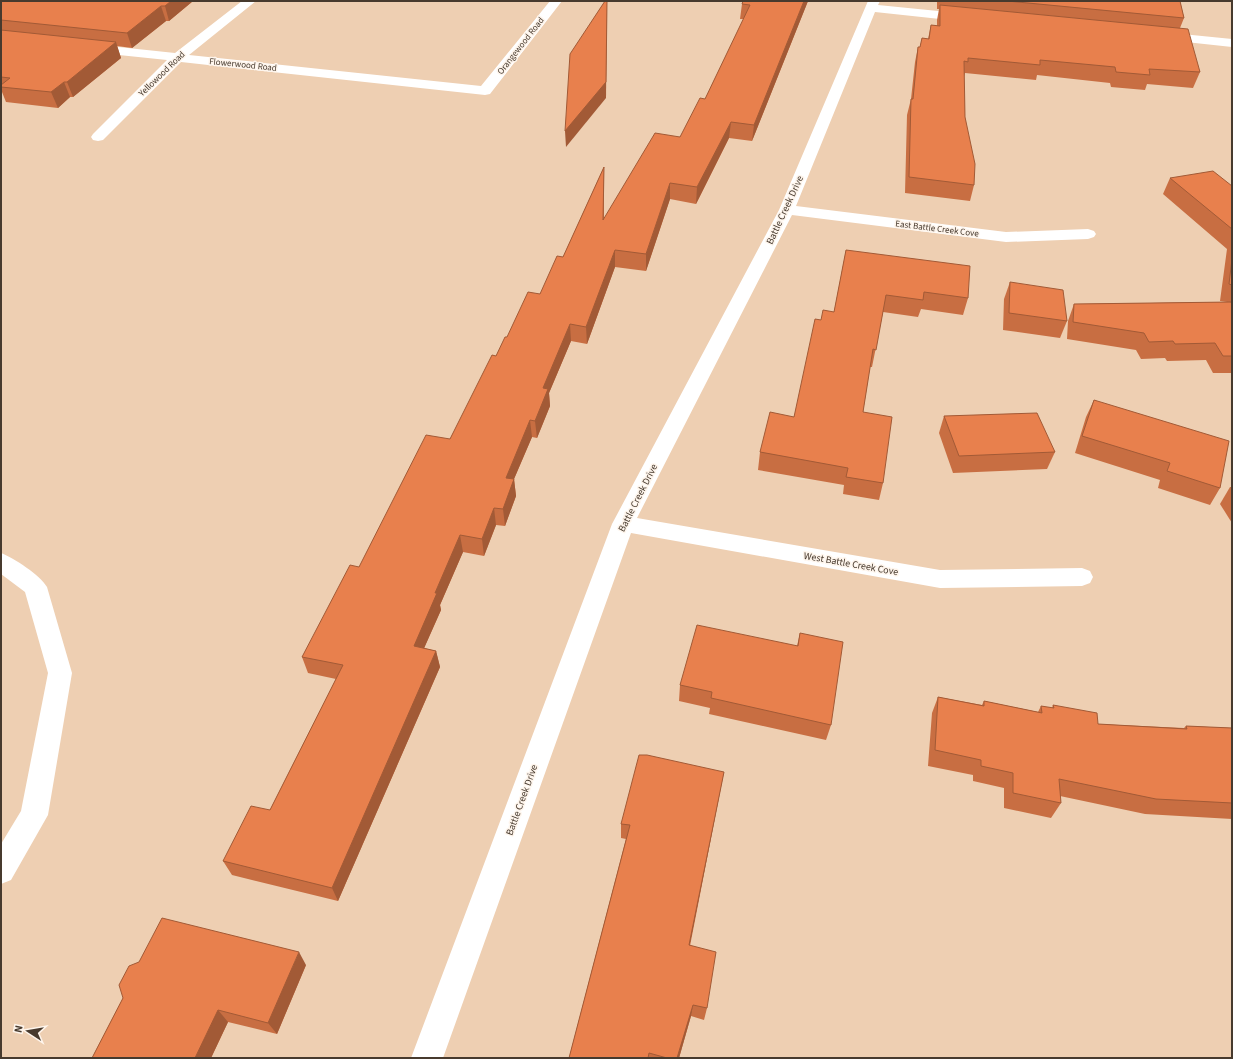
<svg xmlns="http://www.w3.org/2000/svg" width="1233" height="1059" viewBox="0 0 1233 1059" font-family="'Source Sans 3',sans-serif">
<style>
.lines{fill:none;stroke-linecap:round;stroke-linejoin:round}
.minor{fill:#fff;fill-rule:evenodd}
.wall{fill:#c86e42}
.shaded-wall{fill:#a25a36}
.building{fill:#e8804d;stroke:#a25a36}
.labels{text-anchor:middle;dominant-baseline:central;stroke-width:3;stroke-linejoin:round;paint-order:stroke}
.far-street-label{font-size:9px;fill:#473a2e;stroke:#fef5ec}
.street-label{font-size:10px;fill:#473a2e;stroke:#fef5ec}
</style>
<rect width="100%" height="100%" fill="#eecfb2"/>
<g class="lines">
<g class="minor">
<path d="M 242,1 L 256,1 L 189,55 L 481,86 L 550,1 L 562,1 L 490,94 L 485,95 L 181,62 L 103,140 L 98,141 L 93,140 L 91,137 L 93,134 L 167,60 L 90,52 L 85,51 L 84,48 L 85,45 L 90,44 L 175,53 Z"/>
<path d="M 868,1 L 880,1 L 878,5 L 968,14 L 972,15 L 974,18 L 972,21 L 968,22 L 875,12 L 796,206 L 1006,232 L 1088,229 L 1094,231 L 1096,234 L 1094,237 L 1088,239 L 1006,242 L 792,215 L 637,518 L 940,570 L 1082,568 L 1090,571 L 1093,577 L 1090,583 L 1082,586 L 940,588 L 631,533 L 443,1058 L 411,1058 L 612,524 L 779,210 Z"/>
<path d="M 1162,32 L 1232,39 L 1232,47 L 1158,39 L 1156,36 L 1158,33 Z"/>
<path d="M 1,553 C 14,558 40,575 47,587 L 72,673 L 48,815 L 11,880 L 1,884 L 1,844 L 21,811 L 48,673 L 25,592 L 1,574 Z"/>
</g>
</g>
<g class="wall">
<path d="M 1,1 L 193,1 L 169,21 L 166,21 L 132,48 L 117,46 L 121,58 L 73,97 L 70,97 L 58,108 L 6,102 L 2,92 L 1,92 Z"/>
<path d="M 743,1 L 808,1 L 752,141 L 729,138 L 696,204 L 670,199 L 646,271 L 615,267 L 587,344 L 571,341 L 549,393 L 550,406 L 537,438 L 532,437 L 514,479 L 516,496 L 505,526 L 496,525 L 484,556 L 463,552 L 440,605 L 441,610 L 424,648 L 436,651 L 440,667 L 338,901 L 232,875 L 223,861 L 270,810 L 336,679 L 308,673 L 302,657 L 359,567 L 450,439 L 496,356 L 507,337 L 540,294 L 563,257 L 604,167 L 604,220 L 680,137 L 705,99 L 744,19 L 740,19 L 742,4 Z"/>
<path d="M 937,1 L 1180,1 L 1184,18 L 1180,28 L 1200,72 L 1193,88 L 1147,84 L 1145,90 L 1111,87 L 1110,83 L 1037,75 L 1036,80 L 965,73 L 964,77 L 965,117 L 974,185 L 970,201 L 905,193 L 907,115 L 911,99 L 915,62 L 918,47 L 920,47 L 922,38 L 928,39 L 931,25 L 937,26 L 937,20 L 939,9 L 937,9 Z"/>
<path d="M 1170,178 L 1232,186 L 1232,373 L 1213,373 L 1206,360 L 1167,361 L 1165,358 L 1141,359 L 1136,350 L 1067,339 L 1068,321 L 1074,304 L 1227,302 L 1220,301 L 1227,249 L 1163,194 Z"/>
<path d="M 846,250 L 968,298 L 963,315 L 921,309 L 918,317 L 883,312 L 872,367 L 870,367 L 863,412 L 883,483 L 879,500 L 843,494 L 844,485 L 758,470 L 760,452 L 794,417 L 821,320 L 834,312 Z"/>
<path d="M 1010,282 L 1067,321 L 1060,338 L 1003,330 L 1004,299 Z"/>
<path d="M 1094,400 L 1220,488 L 1210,505 L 1158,488 L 1160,480 L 1075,453 L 1086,417 Z"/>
<path d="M 944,416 L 1055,452 L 1047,469 L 953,473 L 939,433 Z"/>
<path d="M 1230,487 L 1232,487 L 1232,523 L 1220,504 Z"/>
<path d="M 800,633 L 831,725 L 826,740 L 709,714 L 710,708 L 679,701 L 680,685 L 797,646 Z"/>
<path d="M 938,697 L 982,705 L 984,701 L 1038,712 L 1041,706 L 1052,708 L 1053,705 L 1098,724 L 1184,728 L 1186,726 L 1232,728 L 1232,819 L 1145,814 L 1060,796 L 1061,803 L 1051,818 L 1004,808 L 1004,788 L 973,781 L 973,775 L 928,766 L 932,713 Z"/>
<path d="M 724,772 L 721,787 L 690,946 L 707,1008 L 704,1020 L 691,1016 L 679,1058 L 569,1058 L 626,839 L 621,838 L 621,824 Z"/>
<path d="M 306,965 L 277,1034 L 228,1022 L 211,1058 L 92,1058 L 123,998 Z"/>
</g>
<g class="shaded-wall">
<path d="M 171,1 L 193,1 L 169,21 L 165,6 Z"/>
<path d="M 607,1 L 606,98 L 566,147 L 565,131 Z"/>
<path d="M 804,1 L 808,1 L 752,141 L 754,125 Z"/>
<path d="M 161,6 L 166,21 L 132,48 L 127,33 Z"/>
<path d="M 116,42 L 121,58 L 73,97 L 67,82 Z"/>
<path d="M 64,82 L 70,97 L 58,108 L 51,92 Z"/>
<path d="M 731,122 L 729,138 L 696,204 L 697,187 Z"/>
<path d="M 670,183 L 670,199 L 646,271 L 646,254 Z"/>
<path d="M 615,250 L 615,267 L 587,344 L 586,327 Z"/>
<path d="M 570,324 L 571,341 L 549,393 L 550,406 L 537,438 L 535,421 L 543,388 Z"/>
<path d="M 530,420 L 532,437 L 514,479 L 516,496 L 505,526 L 503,509 L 506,478 Z"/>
<path d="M 494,508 L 496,525 L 484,556 L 482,539 Z"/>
<path d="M 460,535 L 463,552 L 440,605 L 441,610 L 418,662 L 414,646 L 435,593 Z"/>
<path d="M 436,651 L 440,667 L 338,901 L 332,888 Z"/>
<path d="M 724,772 L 721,787 L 687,958 L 689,945 Z"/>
<path d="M 299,952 L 306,965 L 277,1034 L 268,1023 Z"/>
<path d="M 693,1005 L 691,1016 L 679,1058 L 677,1058 Z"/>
<path d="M 218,1010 L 228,1022 L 211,1058 L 195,1058 Z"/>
</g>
<g class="building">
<path d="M 1,1 L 171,1 L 165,6 L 161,6 L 127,33 L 1,20 Z"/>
<path d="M 605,1 L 607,1 L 606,82 L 565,131 L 570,54 Z"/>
<path d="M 743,1 L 804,1 L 754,125 L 731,122 L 697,187 L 670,183 L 646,254 L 615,250 L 586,327 L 570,324 L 543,388 L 548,389 L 535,421 L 530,420 L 506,478 L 514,479 L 503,509 L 494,508 L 482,539 L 460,535 L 435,593 L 437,593 L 414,646 L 436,651 L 332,888 L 223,861 L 251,806 L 270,810 L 343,665 L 302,657 L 350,565 L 359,567 L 426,435 L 450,439 L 492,355 L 496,356 L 505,337 L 507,337 L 528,292 L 540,294 L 557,256 L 563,257 L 604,167 L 603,220 L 655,133 L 680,137 L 700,98 L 705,99 L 750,5 L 742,4 Z"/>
<path d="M 1007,1 L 1180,1 L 1184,18 Z"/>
<path d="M 940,5 L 1188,29 L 1200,72 L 1149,69 L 1150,75 L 1116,72 L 1115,67 L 1040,60 L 1040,65 L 968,58 L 968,62 L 964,61 L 965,117 L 975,164 L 974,185 L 909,177 L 911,99 L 913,99 L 918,47 L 920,47 L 922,38 L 929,39 L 931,25 L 940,26 Z"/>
<path d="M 1,30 L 116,42 L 67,82 L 64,82 L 51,92 L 1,87 L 1,85 L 10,78 L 1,77 Z"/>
<path d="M 1213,171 L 1232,186 L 1232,229 L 1170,178 Z"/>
<path d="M 846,250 L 970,266 L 968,298 L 924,292 L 923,300 L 886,295 L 876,350 L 873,349 L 863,412 L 892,417 L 883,483 L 846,477 L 848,468 L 760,452 L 770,412 L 794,417 L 815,319 L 821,320 L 823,310 L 834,312 Z"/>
<path d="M 1232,259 L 1232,285 L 1229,284 Z"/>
<path d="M 1010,282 L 1063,290 L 1067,321 L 1009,313 Z"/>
<path d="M 1231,302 L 1232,304 L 1232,356 L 1223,356 L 1215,343 L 1175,344 L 1173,341 L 1149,342 L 1144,333 L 1073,322 L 1074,304 Z"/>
<path d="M 1094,400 L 1229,441 L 1220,488 L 1167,471 L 1170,463 L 1082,436 Z"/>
<path d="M 1037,413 L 1055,452 L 959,456 L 944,416 Z"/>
<path d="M 697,625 L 798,646 L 800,633 L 843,642 L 831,725 L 711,698 L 712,692 L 680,685 Z"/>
<path d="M 938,697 L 984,706 L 984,701 L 1042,713 L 1041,706 L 1054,708 L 1053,705 L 1097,713 L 1098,724 L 1187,729 L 1186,726 L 1232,728 L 1232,803 L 1156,799 L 1059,779 L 1061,803 L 1013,793 L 1013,773 L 981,766 L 981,760 L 935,750 Z"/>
<path d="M 639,755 L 647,755 L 724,772 L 689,945 L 716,952 L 707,1008 L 693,1005 L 677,1058 L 667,1058 L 649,1053 L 648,1058 L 569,1058 L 630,825 L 621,824 Z"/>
<path d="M 162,918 L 299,952 L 268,1023 L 218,1010 L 195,1058 L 92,1058 L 123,998 L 119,985 L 129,966 L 139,962 Z"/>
</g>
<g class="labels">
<g class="far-street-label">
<text transform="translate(521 46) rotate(-52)">Orangewood Road</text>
<text transform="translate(243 65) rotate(6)">Flowerwood Road</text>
<text transform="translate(162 74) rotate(-44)">Yellowood Road</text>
<text transform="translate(937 229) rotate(7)">East Battle Creek Cove</text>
</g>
<g class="street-label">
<text transform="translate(785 210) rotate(-65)">Battle Creek Drive</text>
<text transform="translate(638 498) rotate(-63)">Battle Creek Drive</text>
<text transform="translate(851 564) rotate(10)">West Battle Creek Cove</text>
<text transform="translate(522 800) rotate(-70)">Battle Creek Drive</text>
</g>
</g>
<rect width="1233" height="1059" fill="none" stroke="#473a2e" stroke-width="4"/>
<g transform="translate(28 1031) rotate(282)" stroke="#fef5ec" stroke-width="3" paint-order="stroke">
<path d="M0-3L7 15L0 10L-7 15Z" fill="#473a2e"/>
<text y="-6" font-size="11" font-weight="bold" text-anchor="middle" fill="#473a2e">N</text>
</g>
</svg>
